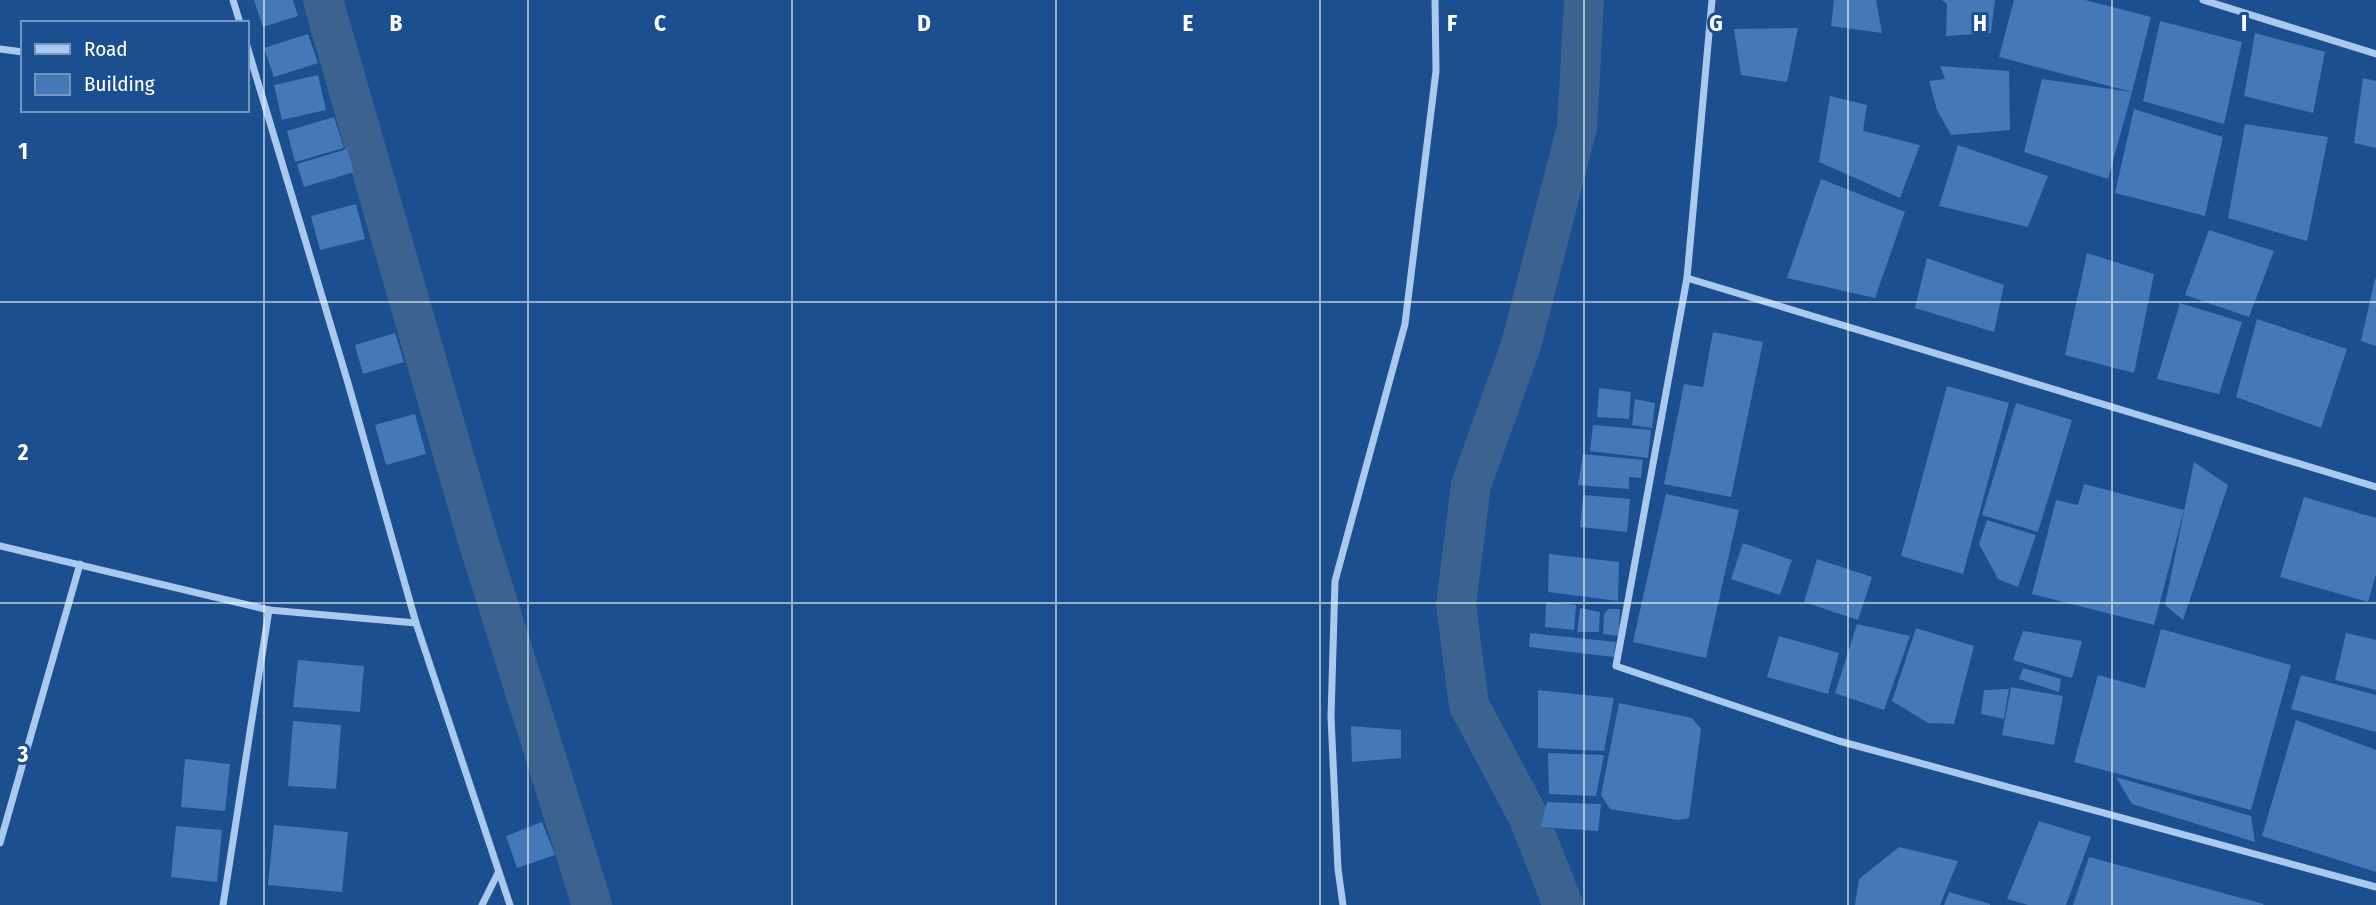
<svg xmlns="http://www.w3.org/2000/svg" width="2376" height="905" viewBox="0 0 2376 905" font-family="'Fira Sans Condensed',sans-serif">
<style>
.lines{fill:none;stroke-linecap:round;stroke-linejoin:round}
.canal{stroke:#3c6290;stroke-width:40}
.building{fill:#4478b7}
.minor{stroke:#a9c9ee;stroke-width:7}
.grid{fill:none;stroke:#fff;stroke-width:2;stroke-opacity:0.55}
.grid-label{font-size:23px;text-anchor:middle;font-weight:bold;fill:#fff;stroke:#1b4f8f;stroke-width:6;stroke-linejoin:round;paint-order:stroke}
</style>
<rect width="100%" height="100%" fill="#1b4f8f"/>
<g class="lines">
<g class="canal">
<path d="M 323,0 L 477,537 L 592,905"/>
<path d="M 1563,905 L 1528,816 L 1469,705 L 1456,605 L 1471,485 L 1521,345 L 1577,127 L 1584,0"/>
</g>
</g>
<g class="building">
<path d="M 254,0 L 293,0 L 298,16 L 263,27 Z"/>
<path d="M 1834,0 L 1876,0 L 1882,33 L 1831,26 Z"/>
<path d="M 1942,0 L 1995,0 L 1991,33 L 1946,36 L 1947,4 Z"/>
<path d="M 2014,0 L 2085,0 L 2151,17 L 2132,92 L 1999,57 Z"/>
<path d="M 2160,21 L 2242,42 L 2224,124 L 2143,101 Z"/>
<path d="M 1798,28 L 1787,82 L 1741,75 L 1734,29 Z"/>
<path d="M 2255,33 L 2325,52 L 2313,113 L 2244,96 Z"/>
<path d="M 308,34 L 318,63 L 274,77 L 264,48 Z"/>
<path d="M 1940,66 L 2009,71 L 2010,130 L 1951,135 L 1937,110 L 1929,81 L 1945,79 Z"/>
<path d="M 318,75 L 326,110 L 282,120 L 274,85 Z"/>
<path d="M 2363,78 L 2376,81 L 2376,148 L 2354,143 Z"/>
<path d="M 2042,79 L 2132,92 L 2108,179 L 2024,152 Z"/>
<path d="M 1830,96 L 1867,105 L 1863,131 L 1920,145 L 1900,198 L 1819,162 Z"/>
<path d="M 2134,109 L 2223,137 L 2205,216 L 2115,193 Z"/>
<path d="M 334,117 L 344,148 L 295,162 L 287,131 Z"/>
<path d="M 2245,124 L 2328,137 L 2307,241 L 2228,218 Z"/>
<path d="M 1958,145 L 2048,176 L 2028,227 L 1939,206 Z"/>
<path d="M 347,149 L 354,172 L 304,187 L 297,164 Z"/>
<path d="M 1821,179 L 1905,212 L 1875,298 L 1787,278 Z"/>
<path d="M 356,204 L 365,239 L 320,250 L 311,216 Z"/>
<path d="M 2209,230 L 2274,251 L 2249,317 L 2185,295 Z"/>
<path d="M 2087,253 L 2154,274 L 2134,373 L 2065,355 Z"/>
<path d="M 1927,258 L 2004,285 L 1994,332 L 1915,308 Z"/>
<path d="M 2375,279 L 2376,279 L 2376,346 L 2361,341 Z"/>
<path d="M 2180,303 L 2242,322 L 2219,394 L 2157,379 Z"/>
<path d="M 2257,319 L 2347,349 L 2321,428 L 2236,397 Z"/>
<path d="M 1713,332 L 1763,342 L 1731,497 L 1664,484 L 1684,384 L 1703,387 Z"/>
<path d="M 395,333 L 404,362 L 363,374 L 355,345 Z"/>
<path d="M 1947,386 L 2009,403 L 1963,574 L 1901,556 Z"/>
<path d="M 1599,388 L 1631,392 L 1629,419 L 1597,417 Z"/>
<path d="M 1635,399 L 1655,403 L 1652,428 L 1632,425 Z"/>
<path d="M 2016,403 L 2072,420 L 2038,532 L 1982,515 Z"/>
<path d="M 415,414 L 426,454 L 386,465 L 375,425 Z"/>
<path d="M 1593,425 L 1651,430 L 1648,458 L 1590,451 Z"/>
<path d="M 1583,454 L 1643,460 L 1641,478 L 1629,477 L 1629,489 L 1578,485 Z"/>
<path d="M 2194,462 L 2228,485 L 2183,620 L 2165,605 Z"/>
<path d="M 2084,484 L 2184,510 L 2154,625 L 2032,594 L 2056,500 L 2078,505 Z"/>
<path d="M 1666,494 L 1739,510 L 1706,658 L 1633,642 Z"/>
<path d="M 1583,495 L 1630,499 L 1627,532 L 1580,527 Z"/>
<path d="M 2304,497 L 2376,518 L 2376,574 L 2368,602 L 2280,577 Z"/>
<path d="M 1987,520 L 2036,535 L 2018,587 L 1998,579 L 1979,544 Z"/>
<path d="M 1743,543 L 1792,560 L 1780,595 L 1731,579 Z"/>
<path d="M 1549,554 L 1619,562 L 1618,601 L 1548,592 Z"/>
<path d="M 1817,559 L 1872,577 L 1858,620 L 1804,602 Z"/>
<path d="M 1546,602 L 1576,605 L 1574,630 L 1545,627 Z"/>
<path d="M 1580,608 L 1600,612 L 1599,632 L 1577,632 Z"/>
<path d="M 1608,609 L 1620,609 L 1619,636 L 1603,634 L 1604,614 Z"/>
<path d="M 1857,624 L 1910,636 L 1884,710 L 1835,693 Z"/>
<path d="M 1916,628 L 1974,646 L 1954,724 L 1928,723 L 1892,701 Z"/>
<path d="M 2161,629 L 2291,665 L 2251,810 L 2074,762 L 2098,675 L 2145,688 Z"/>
<path d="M 2023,631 L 2082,641 L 2072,678 L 2013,660 Z"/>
<path d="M 1530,633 L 1616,642 L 1614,657 L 1529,647 Z"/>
<path d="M 2346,633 L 2376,640 L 2376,690 L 2335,680 Z"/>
<path d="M 1779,636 L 1839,653 L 1828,694 L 1767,677 Z"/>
<path d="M 298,660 L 364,666 L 360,712 L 293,707 Z"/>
<path d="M 2023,668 L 2061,679 L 2059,692 L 2019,679 Z"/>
<path d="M 2301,675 L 2376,695 L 2376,732 L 2291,709 Z"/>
<path d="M 2011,687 L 2063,696 L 2054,745 L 2002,735 Z"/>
<path d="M 2009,689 L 2004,719 L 1981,714 L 1984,690 Z"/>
<path d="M 1538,690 L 1614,698 L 1604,751 L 1538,748 Z"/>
<path d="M 1619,703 L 1692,718 L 1701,729 L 1689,818 L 1678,820 L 1610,809 L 1601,795 Z"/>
<path d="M 2296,720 L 2376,750 L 2376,872 L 2262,836 Z"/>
<path d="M 293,721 L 341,725 L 336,789 L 288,786 Z"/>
<path d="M 1351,726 L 1401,730 L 1401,758 L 1352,762 Z"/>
<path d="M 1548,753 L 1604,755 L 1596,796 L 1549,794 Z"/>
<path d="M 185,759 L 230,764 L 225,811 L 181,807 Z"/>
<path d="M 2116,777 L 2251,816 L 2255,842 L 2132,804 Z"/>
<path d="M 1547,802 L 1601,804 L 1598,831 L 1541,827 Z"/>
<path d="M 2039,821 L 2091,837 L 2066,905 L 2028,905 L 2007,899 Z"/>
<path d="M 542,822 L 555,855 L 517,868 L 506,836 Z"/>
<path d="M 274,825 L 348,832 L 342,892 L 268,885 Z"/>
<path d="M 176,826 L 222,830 L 217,882 L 171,877 Z"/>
<path d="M 1899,847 L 1958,861 L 1940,905 L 1855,905 L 1859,879 Z"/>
<path d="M 2089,857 L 2264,904 L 2263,905 L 2073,905 Z"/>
<path d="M 1949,892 L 1990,904 L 1990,905 L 1944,905 Z"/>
</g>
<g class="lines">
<g class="minor">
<path d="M 233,0 L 240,23"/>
<path d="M 1712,0 L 1687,278 L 1616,666 L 1839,741 L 2376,887"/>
<path d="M 2203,0 L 2376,54"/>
<path d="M 247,46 L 348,383 L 416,623 L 510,905"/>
<path d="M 0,49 L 23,52"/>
<path d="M 1687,278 L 2376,487"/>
<path d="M 0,546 L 269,610 L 416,623"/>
<path d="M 0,843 L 80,564"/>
<path d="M 223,905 L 269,610"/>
<path d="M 482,905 L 498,873"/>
<path d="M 1343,905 L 1338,869 L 1331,717 L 1335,581 L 1405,324 L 1436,71 L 1435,0"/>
</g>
</g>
<path class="grid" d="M 264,0 L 264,905M 528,0 L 528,905M 792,0 L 792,905M 1056,0 L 1056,905M 1320,0 L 1320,905M 1584,0 L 1584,905M 1848,0 L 1848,905M 2112,0 L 2112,905M 0,302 L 2376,302M 0,603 L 2376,603"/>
<g class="grid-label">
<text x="396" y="31">B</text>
<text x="660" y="31">C</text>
<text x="924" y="31">D</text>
<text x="1188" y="31">E</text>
<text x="1452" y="31">F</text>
<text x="1716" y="31">G</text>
<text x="1980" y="31">H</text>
<text x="2244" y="31">I</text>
<text x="23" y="159">1</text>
<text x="23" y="460">2</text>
<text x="23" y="762">3</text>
</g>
<rect x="21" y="21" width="228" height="91" fill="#1b4f8f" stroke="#7695bc" stroke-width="2"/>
<rect x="35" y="44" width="35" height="10" fill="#a9c9ee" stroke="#7695bc" stroke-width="2"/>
<text x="84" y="56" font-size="21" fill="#ffffff">Road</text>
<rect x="35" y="74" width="35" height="21" fill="#4478b7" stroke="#7695bc" stroke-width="2"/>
<text x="84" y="91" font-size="21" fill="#ffffff">Building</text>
</svg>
